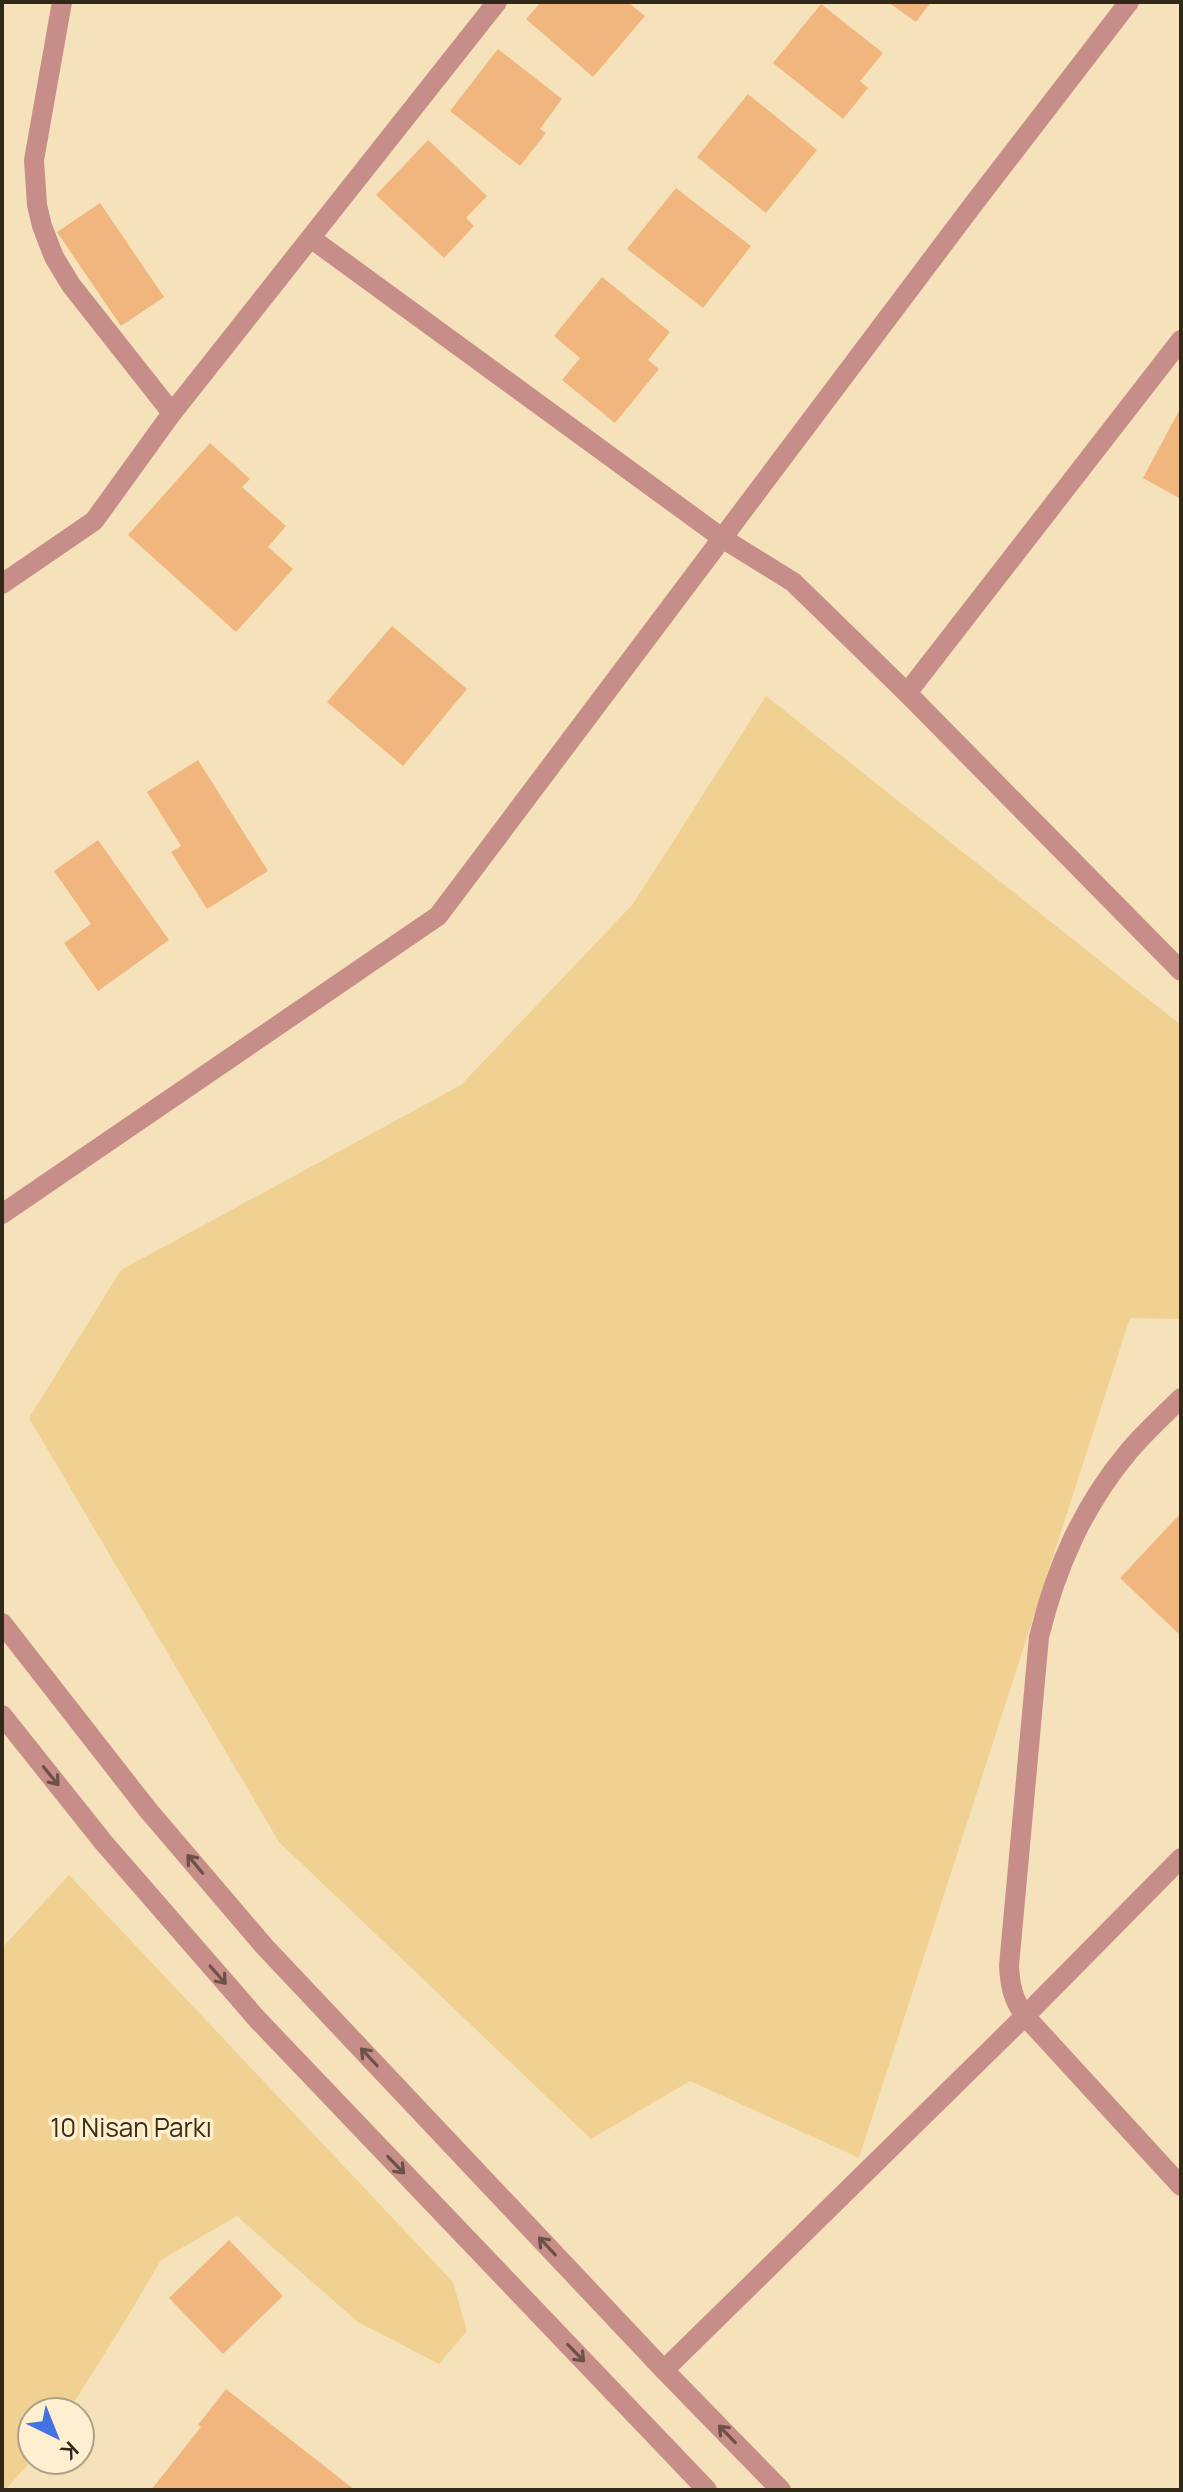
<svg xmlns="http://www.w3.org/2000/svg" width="1183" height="2492" viewBox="0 0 1183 2492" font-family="Manrope,sans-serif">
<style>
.green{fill:#f0d192}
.building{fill:#f1b67e}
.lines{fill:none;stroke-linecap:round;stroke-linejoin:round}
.minor{stroke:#c78d88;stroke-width:20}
.oneway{stroke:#6c5146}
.labels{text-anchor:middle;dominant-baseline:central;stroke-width:7;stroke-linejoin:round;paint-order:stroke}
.park-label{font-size:26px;fill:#3c2d0d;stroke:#ffefd1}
</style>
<rect width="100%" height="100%" fill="#f5e2bb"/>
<g class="green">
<path d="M 766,696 L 1181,1025 L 1181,1319 L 1130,1318 L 859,2158 L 690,2081 L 591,2139 L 279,1842 L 29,1418 L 121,1270 L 461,1085 L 633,904 Z"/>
<path d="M 69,1875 L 453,2282 L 467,2331 L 439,2364 L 358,2322 L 237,2216 L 161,2260 L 122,2326 L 68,2412 L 32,2412 L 32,2460 L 5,2490 L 2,2490 L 2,1948 Z"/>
</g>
<g class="building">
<path d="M 541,2 L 628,2 L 645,16 L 593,77 L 526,19 Z"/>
<path d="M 888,2 L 931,2 L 916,22 Z"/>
<path d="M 821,4 L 883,53 L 860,81 L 868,88 L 843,119 L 773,63 Z"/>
<path d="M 498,49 L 562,99 L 540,129 L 546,133 L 520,166 L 450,111 Z"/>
<path d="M 748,94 L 817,150 L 766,213 L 697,157 Z"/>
<path d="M 428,140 L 487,196 L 466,218 L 474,226 L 444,258 L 376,195 Z"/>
<path d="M 676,188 L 751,246 L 703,308 L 627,249 Z"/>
<path d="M 100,203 L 164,297 L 121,326 L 57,232 Z"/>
<path d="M 602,277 L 670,332 L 648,360 L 659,369 L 615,423 L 562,380 L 580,358 L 554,336 Z"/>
<path d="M 1181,407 L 1181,499 L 1143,478 Z"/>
<path d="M 210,443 L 250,479 L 242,487 L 286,526 L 268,547 L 293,569 L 236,632 L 128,535 Z"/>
<path d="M 392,626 L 467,689 L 403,766 L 327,702 Z"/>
<path d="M 198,760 L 268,871 L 207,909 L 171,852 L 181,846 L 147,792 Z"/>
<path d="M 98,840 L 169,940 L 98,991 L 64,943 L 91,924 L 54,871 Z"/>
<path d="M 1181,1513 L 1181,1636 L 1120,1578 Z"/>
<path d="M 229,2240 L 283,2296 L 223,2354 L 169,2298 Z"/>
<path d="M 226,2389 L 355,2490 L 151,2490 L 201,2427 L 198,2425 Z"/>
</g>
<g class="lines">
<g class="minor">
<path d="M 62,2 L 34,160 L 37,205 L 42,226 L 54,257 L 71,285 L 172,413"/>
<path d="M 312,239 L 722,538 L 793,582 L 907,693 L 1181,971"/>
<path d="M 2,584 L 94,521 L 172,413 L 497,2"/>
<path d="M 907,693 L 1181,340"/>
<path d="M 2,1214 L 438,916 L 972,206 L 1129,2"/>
<path d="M 1181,1398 C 1164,1415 1145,1432 1129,1451 C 1083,1506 1056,1567 1039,1637 L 1009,1966 C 1010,1985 1013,2000 1025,2016 L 1181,2186"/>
<path d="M 2,1623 L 148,1810 L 264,1946 L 664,2370 L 781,2490"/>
<path d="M 2,1715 L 104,1843 L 257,2019 L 707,2490"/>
<path d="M 664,2370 L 1025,2016 L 1181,1858"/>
</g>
</g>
<defs><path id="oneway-shaft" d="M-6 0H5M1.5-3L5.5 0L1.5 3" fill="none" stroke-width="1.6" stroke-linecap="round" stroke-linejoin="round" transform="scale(2)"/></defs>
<g class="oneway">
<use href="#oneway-shaft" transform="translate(51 1776) rotate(51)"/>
<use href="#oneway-shaft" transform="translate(195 1864) rotate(-130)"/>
<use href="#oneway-shaft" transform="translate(218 1975) rotate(49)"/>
<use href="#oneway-shaft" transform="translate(369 2057) rotate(-133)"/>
<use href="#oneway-shaft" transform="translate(396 2165) rotate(46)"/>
<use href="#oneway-shaft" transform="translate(547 2246) rotate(-133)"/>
<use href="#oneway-shaft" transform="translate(576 2353) rotate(46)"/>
<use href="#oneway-shaft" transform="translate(727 2434) rotate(-134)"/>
</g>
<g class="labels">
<g class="park-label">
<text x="131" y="2127">10 Nisan Parkı</text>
</g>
</g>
<rect width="1183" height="2492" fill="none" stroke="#30291a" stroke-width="8"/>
<g transform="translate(56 2436) rotate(137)"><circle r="38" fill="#ffefd1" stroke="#aca088" stroke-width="2"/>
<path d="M0-6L14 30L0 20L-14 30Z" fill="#4372e3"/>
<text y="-12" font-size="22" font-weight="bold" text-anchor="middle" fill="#30291a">K</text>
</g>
</svg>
